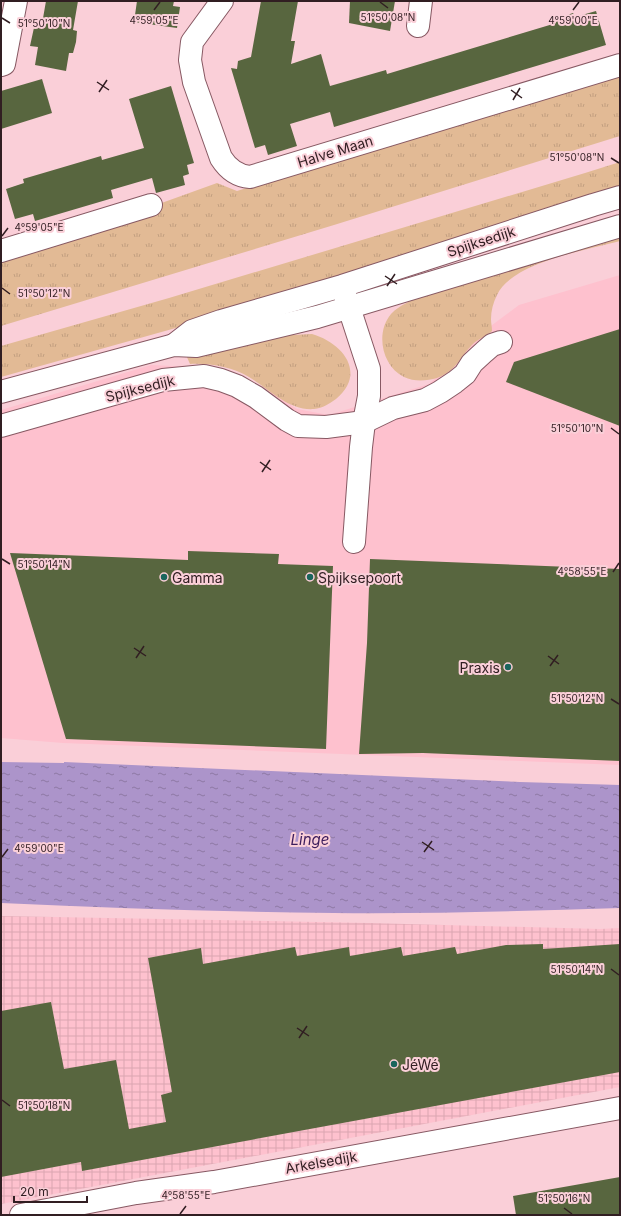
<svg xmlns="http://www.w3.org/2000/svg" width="621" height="1216" viewBox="0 0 621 1216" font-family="Inter,sans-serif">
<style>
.built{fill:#fec1ce}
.industrial{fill:url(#industrial-grid)}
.grass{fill:url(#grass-tufts)}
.water{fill:url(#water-ripples)}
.building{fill:#58663f}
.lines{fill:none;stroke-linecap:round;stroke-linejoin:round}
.street-casing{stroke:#875963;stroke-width:24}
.secondary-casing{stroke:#875963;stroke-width:24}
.street{stroke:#fff;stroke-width:22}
.secondary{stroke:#fff;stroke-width:22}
.ticks{fill:none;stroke:#311e22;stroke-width:1.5}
.poi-dot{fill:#1a655d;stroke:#facfd8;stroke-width:1.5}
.labels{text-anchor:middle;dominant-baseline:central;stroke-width:4;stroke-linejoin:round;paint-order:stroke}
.street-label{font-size:14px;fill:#311e22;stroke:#facfd8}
.poi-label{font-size:14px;fill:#311e22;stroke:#facfd8;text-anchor:start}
.water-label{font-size:15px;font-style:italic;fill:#3e1d5d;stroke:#facfd8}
.ticks-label{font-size:10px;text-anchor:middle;fill:#311e22;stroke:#facfd8;stroke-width:4;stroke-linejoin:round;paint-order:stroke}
</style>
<defs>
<pattern id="industrial-grid" width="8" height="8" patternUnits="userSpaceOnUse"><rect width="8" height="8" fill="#fec1ce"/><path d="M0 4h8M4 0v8" fill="none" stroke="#daa5b1"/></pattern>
<pattern id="grass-tufts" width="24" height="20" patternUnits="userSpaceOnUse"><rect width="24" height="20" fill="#e2ba95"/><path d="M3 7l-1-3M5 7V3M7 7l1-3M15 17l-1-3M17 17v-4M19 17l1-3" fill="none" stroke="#c29f80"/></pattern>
<pattern id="water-ripples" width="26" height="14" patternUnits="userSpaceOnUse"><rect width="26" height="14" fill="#ac94ca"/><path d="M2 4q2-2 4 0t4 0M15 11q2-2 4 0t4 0" fill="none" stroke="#8d78a4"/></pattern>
</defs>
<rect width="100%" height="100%" fill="#facfd8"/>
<path class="built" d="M 620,275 L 620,765 L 63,743 L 1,738 L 1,410 L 151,365 L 196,367 L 219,371 L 265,388 L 297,409 L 329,415 L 429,384 L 480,334 L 519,305 Z"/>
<path class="industrial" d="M 1,916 L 369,923 L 600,929 L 620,928 L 620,1087 L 1,1204 Z"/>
<g class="grass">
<path d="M 620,71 L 620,136 L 334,225 L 1,326 L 1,262 L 152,215 L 156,205 L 217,183 L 237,191 Z"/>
<path d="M 620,162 L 620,192 L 261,304 L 1,377 L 1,346 L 169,298 L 585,173 Z"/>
<path d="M 620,234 L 620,241 C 587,250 512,262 497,295 C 493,303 491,311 491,319 C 491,323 492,327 492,331 C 487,336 480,338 474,343 C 460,356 458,370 437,378 C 427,381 414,382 404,377 C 382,366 375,333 391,314 C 399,305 413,300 425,294 Z"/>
<path d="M 312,334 C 343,343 367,373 336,399 C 329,404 323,408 314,409 C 289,411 269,389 249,377 C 232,367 210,363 190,364 L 186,355 L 195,352 L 292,335 Z"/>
</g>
<path class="water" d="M 1,762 L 64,763 L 64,762 L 520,782 L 620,785 L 620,908 C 525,911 429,914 334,913 C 223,912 112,908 1,903 Z"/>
<g class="building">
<path d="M 46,1 L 78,1 L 73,30 L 77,31 L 76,42 L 73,53 L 69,53 L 66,71 L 35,65 L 38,47 L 30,46 L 35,23 L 42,24 Z"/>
<path d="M 137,1 L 174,1 L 173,6 L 180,7 L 177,28 L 134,22 Z"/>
<path d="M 261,1 L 298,1 L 291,41 L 295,41 L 291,64 L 321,54 L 330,86 L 386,70 L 387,74 L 553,24 L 552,20 L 573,13 L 575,17 L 596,11 L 606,45 L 334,127 L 330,112 L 290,124 L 297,146 L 268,155 L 265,145 L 255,148 L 231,68 L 237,69 L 238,61 L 251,57 Z"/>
<path d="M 350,1 L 395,1 L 390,31 L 349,23 Z"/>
<path d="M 42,79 L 52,113 L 1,129 L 1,91 Z"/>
<path d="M 171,86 L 194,163 L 187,165 L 189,174 L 183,176 L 185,185 L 156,193 L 152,178 L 111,190 L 113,198 L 35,221 L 33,214 L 15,219 L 6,189 L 24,183 L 23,179 L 101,156 L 102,160 L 144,148 L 129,99 Z"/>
<path d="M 620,329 L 620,426 L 506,382 L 514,362 Z"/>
<path d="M 188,551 L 279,554 L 278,564 L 333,566 L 326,749 L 66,739 L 10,553 L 188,560 Z"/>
<path d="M 370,559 L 620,569 L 620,761 L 423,753 L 359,754 L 367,643 Z"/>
<path d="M 543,944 L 543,949 L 620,944 L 620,1072 L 82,1171 L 81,1162 L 1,1177 L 1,1011 L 51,1002 L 64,1069 L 116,1060 L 129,1129 L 166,1122 L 161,1095 L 172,1092 L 148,958 L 201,948 L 203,964 L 295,947 L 297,956 L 349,947 L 350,956 L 401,947 L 403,956 L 455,947 L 457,954 L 506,945 Z"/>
<path d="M 620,1177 L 620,1215 L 516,1215 L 513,1196 Z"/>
</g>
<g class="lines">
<defs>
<g id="street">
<path d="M 222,1 L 192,42 L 190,60 L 194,82 L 221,158 C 228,169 237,176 250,177 L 620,65"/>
<path d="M 418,26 L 421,1"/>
<path d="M 1,65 L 4,64 L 16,1"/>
<path d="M 1,251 L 151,205"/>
<path d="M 343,289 L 369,369 L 369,396 L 364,422 L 361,447 L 354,542"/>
<path d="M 1,426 L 163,380 L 204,376 L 221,380 L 237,386 L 256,397 L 287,420 L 298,426 L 326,427 L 364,422 L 393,408 L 425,400 L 440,392 L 455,382 L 465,374 L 472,363 L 484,352 L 492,345 L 501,342"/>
</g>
<g id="secondary">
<path d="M 174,345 L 192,331 L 221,321 L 342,286 L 593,205 L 620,197"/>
<path d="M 1,392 L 174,345 L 196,346 L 317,317 L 620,226"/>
<path d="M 21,1215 L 136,1193 L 214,1182 L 620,1108"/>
</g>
</defs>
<use href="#street" class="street-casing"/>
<use href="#secondary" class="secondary-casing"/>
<use href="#street" class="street"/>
<use href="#secondary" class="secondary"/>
</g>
<path class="ticks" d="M 380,2 L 388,8M 154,10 L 160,2M 573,10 L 579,2M 2,18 L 10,23M 97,82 L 109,90M 511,90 L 522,98M 99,92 L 107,80M 513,100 L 520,88M 611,158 L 619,163M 2,236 L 8,228M 385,276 L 397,284M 387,286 L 395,274M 2,288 L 10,294M 611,428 L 619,434M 260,462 L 271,470M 262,472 L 270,460M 2,559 L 10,564M 613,572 L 619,563M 134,648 L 146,656M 548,656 L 559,664M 136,658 L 144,646M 550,666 L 558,655M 611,699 L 619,704M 422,842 L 434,850M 424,852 L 432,841M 2,857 L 8,849M 611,969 L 619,975M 297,1028 L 309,1036M 299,1038 L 307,1026M 2,1100 L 10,1106M 564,1208 L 572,1214M 180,1214 L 186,1206"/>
<g class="poi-dot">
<circle cx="164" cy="577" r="4"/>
<circle cx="310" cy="577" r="4"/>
<circle cx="508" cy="667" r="4"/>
<circle cx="394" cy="1064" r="4"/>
</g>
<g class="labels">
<g class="street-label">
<text transform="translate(335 151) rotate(-17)">Halve Maan</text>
<text transform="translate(481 241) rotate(-18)">Spijksedijk</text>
<text transform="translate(140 388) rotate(-14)">Spijksedijk</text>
<text transform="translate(321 1162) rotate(-10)">Arkelsedijk</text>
</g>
<g class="poi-label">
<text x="172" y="577">Gamma</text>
<text x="318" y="577">Spijksepoort</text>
<text x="500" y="667" text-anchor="end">Praxis</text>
<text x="402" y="1064">JéWé</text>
</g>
<g class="water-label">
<text x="310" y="839">Linge</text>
</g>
</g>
<g class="ticks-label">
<text x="388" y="21">51°50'08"N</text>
<text x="154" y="24">4°59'05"E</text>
<text x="573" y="24">4°59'00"E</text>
<text x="44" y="27">51°50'10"N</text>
<text x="577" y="161">51°50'08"N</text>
<text x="39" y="231">4°59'05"E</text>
<text x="44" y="297">51°50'12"N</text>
<text x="577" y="432">51°50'10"N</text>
<text x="44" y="568">51°50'14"N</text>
<text x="582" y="575">4°58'55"E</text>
<text x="577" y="702">51°50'12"N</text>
<text x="39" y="852">4°59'00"E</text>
<text x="577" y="973">51°50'14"N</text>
<text x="44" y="1109">51°50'18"N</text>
<text x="186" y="1199">4°58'55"E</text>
<text x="564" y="1202">51°50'16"N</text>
</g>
<rect width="621" height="1216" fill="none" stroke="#311e22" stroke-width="4"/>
<path d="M14 1196v6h73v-6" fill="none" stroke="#311e22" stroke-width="2"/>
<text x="20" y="1196" font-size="12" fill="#311e22" stroke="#facfd8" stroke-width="3" paint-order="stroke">20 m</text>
</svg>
